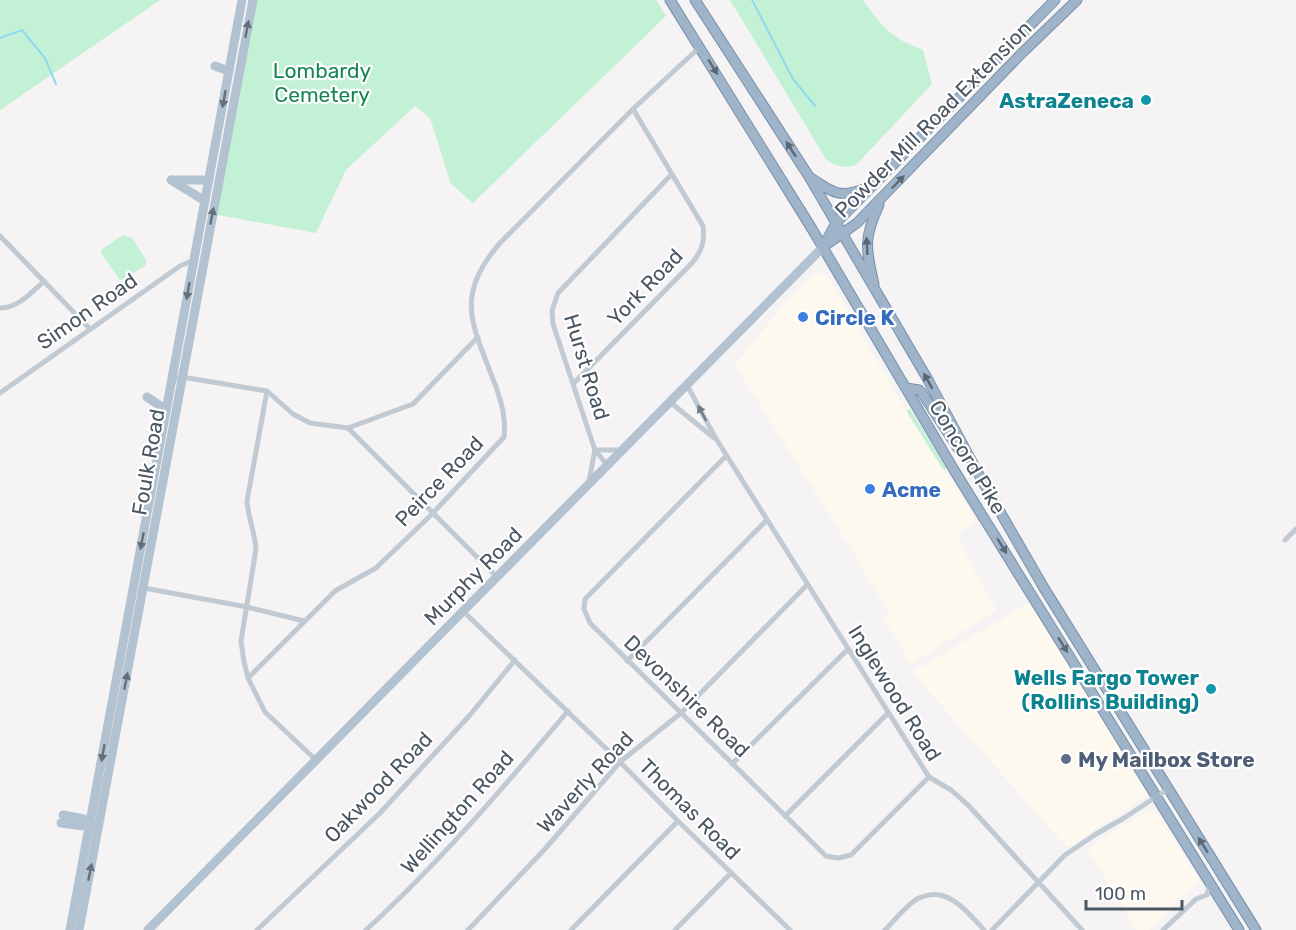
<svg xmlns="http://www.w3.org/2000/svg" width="1296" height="930" viewBox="0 0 1296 930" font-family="Rubik,sans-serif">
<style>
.commercial{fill:#fdf9ef}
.green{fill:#c3f1d5}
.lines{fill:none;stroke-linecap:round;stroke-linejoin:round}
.stream{stroke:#90daee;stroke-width:2}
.trunk-casing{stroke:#7690ad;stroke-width:11}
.minor{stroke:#c1cad2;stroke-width:5}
.primary{stroke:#b3c2d1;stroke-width:9}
.trunk{stroke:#9fb4c9;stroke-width:9}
.oneway{fill:#64717d}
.oneway2{fill:#5b6976}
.oneway3{fill:#6e7983}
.culture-dot{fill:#0f9aa8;stroke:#fff;stroke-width:2}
.shop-dot{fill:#3f7fe0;stroke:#fff;stroke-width:2}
.service-dot{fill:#5c6f8a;stroke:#fff;stroke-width:2}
.labels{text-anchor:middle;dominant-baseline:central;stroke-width:4.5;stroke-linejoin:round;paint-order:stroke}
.park-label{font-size:21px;fill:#17864f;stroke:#fff}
.culture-label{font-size:21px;font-weight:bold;fill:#0d838f;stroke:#fff;text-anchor:end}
.street-label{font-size:21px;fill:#4a5661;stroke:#fff}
.shop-label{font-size:21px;font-weight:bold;fill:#366cbe;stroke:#fff;text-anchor:start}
.service-label{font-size:21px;font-weight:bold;fill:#4e5e75;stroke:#fff;text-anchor:start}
</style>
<rect width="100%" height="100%" fill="#f5f3f3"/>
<g class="commercial">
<path d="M 819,273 L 829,278 L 909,416 L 977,521 L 957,534 L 969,561 L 997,610 L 911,664 L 883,617 L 889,613 L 848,544 L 735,365 L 774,316 L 815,274 Z"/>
<path d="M 1031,602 L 1148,795 L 1067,848 L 912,672 Z"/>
<path d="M 1149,810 L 1159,816 L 1199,880 L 1149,930 L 1136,930 L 1087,849 L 1110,833 Z"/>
</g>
<g class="green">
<path d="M 0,0 L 160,0 L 0,110 Z"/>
<path d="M 253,0 L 656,0 L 666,16 L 473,203 L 451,184 L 430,118 L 415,106 L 346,170 L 316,233 L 213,214 Z"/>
<path d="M 730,0 L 863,0 C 883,28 890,37 923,50 L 932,84 L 856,165 C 844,169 835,166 826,159 Z"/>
<path d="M 123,235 L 132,238 L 146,260 L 146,265 L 122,280 L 120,280 L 101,253 L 102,249 Z"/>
<path d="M 908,409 L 910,409 L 946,467 L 945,470 L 942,468 L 907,412 Z"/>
</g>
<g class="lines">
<g class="stream">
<path d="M 752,0 L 793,79 L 815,106"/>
<path d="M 0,38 L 22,30 L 45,58 L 56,84"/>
</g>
<defs>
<g id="trunk">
<path d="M 670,0 L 812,229 L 954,470 L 1239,930"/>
<path d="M 695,0 L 808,175 L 927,378 L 984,484 L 1044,588 L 1256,930"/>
<path d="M 811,178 C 836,195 841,198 869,187"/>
<path d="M 823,247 L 857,223 L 1022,53 L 1077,0"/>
<path d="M 823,247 L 836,223 L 1055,0"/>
<path d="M 874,284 C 866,249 863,239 879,205"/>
<path d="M 906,388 L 919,390 L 922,393 L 961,453"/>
</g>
</defs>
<use href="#trunk" class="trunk-casing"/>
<g class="minor">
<path d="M 0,236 L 90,329"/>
<path d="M 0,308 C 18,308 31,293 44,281"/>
<path d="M 172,380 L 182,377 L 267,391 L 293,414 L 310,423 L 348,428 L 497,577"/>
<path d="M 574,383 L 692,263 C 702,251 705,241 703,226 L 633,109"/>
<path d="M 687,385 L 715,437 L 929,777 L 951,790 L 968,805 L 1082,930"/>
<path d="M 267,391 L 247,501 C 248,518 255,532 256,549 L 241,641 L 244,662 L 248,678 L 265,712 L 316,760"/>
<path d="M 0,393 L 180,266 L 194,260"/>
<path d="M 670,402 L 714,438"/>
<path d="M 348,428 L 413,404 L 478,337"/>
<path d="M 595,450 L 621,450"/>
<path d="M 726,456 L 585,599 L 584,609 L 590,623 L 826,856 L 838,858 L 851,855 L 929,777"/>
<path d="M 608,466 L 595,450 L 553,324 L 552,311 L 558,293 L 671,175"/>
<path d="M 589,481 L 595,450"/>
<path d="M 1285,540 L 1296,529"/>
<path d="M 144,588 L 247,607 L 304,621"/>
<path d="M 463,611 L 620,762 L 678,821 L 790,930"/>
<path d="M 627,661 L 767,520"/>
<path d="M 248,678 L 335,591 L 376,568 L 432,514 L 504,437 C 506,419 502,404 496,387 C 474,327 452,298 500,243 L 633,109 L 700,47"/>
<path d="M 732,764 L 848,649"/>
<path d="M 785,816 L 888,713"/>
<path d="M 257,930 L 380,813 L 470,715 L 515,660"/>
<path d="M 366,930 C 439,863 504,787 568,711"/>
<path d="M 468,930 L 545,849 L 620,762 L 681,713 L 807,585"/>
<path d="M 571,930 L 678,821"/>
<path d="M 675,930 L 731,873"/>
<path d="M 885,930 C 893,922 909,902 919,898 C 947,885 967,911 984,930"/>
<path d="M 992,930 L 1065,855 L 1096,834 L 1124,818 L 1168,789"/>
<path d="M 1163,930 L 1196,899 L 1207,895 L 1210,884"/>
</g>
<g class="primary">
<path d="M 215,66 L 229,71"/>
<path d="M 171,180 L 205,201"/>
<path d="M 172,180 L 209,180"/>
<path d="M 147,397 L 162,407 L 166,412"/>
<path d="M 63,815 L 84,819 L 87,824"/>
<path d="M 61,823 L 83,826 L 87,824 L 94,824"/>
<path d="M 70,930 L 242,0"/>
<path d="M 79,930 L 253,0"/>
<path d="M 148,930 L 823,247"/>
</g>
<use href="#trunk" class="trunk"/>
</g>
<defs><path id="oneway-solid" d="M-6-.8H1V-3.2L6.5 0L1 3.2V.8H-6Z" transform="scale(1.5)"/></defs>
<g class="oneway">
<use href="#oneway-solid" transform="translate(247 29) rotate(-79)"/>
<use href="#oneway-solid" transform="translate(224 99) rotate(100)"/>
<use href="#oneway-solid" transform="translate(212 216) rotate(-79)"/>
<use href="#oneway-solid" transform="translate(188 291) rotate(100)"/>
<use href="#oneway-solid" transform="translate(142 541) rotate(101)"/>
<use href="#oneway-solid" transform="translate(126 681) rotate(-79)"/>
<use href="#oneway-solid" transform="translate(103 753) rotate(100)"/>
<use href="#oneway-solid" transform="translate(90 872) rotate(-79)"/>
</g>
<g class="oneway2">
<use href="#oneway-solid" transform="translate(713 67) rotate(58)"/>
<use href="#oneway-solid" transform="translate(791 149) rotate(-123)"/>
<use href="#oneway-solid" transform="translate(898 182) rotate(-46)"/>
<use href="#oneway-solid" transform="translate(867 246) rotate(-93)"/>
<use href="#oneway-solid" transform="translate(928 381) rotate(-120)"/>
<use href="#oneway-solid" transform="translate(1002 546) rotate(58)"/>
<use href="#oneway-solid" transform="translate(1063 645) rotate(58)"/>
<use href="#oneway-solid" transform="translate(1203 845) rotate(-122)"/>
</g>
<use class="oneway3" href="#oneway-solid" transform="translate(702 413) rotate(-118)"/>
<g class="culture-dot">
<circle cx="1146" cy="100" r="6"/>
<circle cx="1211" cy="689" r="6"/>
</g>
<g class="shop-dot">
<circle cx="803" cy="317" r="6"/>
<circle cx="870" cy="489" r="6"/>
</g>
<circle class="service-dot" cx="1066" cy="759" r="6"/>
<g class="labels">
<g class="park-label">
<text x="322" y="70">Lombardy<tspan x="322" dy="24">Cemetery</tspan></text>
</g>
<g class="culture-label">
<text x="1134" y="100">AstraZeneca</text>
<text x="1199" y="677">Wells Fargo Tower<tspan x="1199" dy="24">(Rollins Building)</tspan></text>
</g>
<g class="street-label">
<text transform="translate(933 119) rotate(-45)">Powder Mill Road Extension</text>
<text transform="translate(645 287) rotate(-46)">York Road</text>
<text transform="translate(87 311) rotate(-35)">Simon Road</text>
<text transform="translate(587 367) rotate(73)">Hurst Road</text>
<text transform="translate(968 457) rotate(59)">Concord Pike</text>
<text transform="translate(148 462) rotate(-80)">Foulk Road</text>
<text transform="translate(439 481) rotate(-46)">Peirce Road</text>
<text transform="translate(473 576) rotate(-45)">Murphy Road</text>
<text transform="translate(895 693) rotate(58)">Inglewood Road</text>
<text transform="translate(687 696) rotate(44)">Devonshire Road</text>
<text transform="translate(585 782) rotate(-47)">Waverly Road</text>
<text transform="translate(378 787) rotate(-46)">Oakwood Road</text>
<text transform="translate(690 809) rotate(45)">Thomas Road</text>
<text transform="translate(457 812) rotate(-48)">Wellington Road</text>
</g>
<g class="shop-label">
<text x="815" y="317">Circle K</text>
<text x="882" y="489">Acme</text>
</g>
<g class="service-label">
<text x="1078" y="759">My Mailbox Store</text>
</g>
</g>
<path d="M1086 900v9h96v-9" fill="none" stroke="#4a5661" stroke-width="3"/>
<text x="1095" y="900" font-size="18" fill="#4a5661" stroke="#ffffff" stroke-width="4.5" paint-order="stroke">100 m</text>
</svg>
